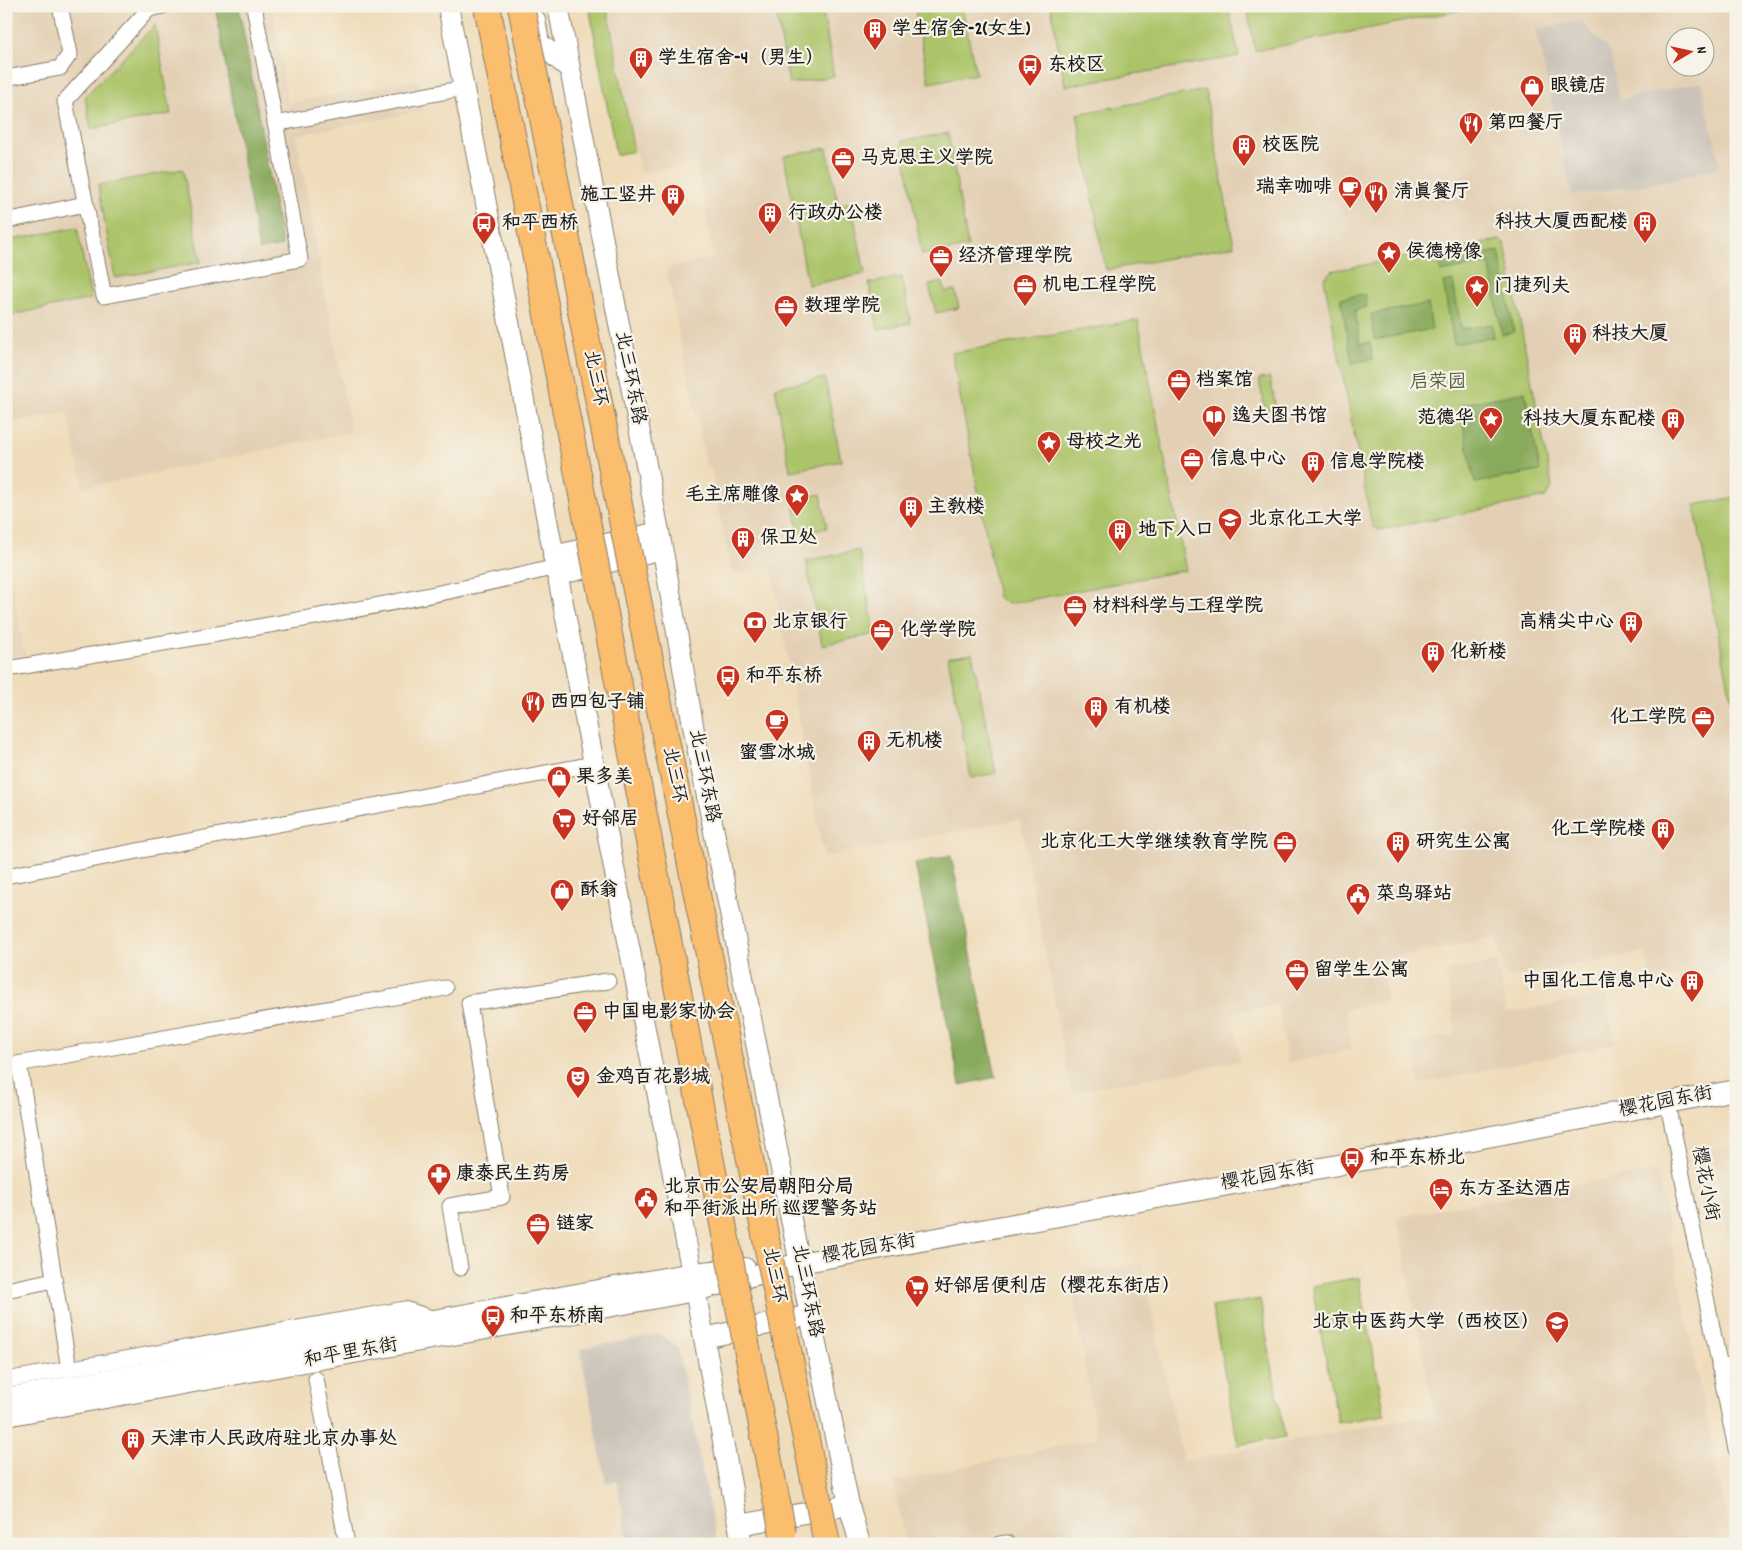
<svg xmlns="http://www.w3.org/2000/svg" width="1742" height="1550" viewBox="0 0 1742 1550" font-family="Dekko,'LXGW WenKai TC',sans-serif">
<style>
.built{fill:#e3d0b4;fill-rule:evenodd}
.industrial{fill:#cbc3b8}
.green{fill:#acc469;stroke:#647042}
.forest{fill:#89aa5d;stroke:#52633c}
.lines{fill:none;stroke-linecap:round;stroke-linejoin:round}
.minor-casing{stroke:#867c6b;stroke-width:17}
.tertiary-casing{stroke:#867c6b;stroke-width:22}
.trunk-casing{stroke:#867c6b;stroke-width:28}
.minor{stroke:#fff;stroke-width:15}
.tertiary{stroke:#fff;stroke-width:20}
.trunk{stroke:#fbbd6e;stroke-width:26}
.trunk-bridge-casing{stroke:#867c6b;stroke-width:28;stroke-linecap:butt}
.trunk-bridge{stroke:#fbbd6e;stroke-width:26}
.labels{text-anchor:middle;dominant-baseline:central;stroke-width:4.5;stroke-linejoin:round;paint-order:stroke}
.poi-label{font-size:19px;font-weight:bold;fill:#1c1c1c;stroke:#f7f3e8;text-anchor:start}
.street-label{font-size:19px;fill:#1c1c1c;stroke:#f7f3e8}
.park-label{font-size:19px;fill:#4e5737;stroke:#f7f3e8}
</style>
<rect width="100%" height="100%" fill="#f7f3e8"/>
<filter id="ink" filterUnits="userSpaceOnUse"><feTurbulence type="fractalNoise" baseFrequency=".02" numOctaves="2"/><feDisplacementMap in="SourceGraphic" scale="10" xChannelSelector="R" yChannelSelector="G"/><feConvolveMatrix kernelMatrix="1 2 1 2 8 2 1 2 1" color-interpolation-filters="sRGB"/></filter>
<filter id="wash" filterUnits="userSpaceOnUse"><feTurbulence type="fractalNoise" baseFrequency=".0096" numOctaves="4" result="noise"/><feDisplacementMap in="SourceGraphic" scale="20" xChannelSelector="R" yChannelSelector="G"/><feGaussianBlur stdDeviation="1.12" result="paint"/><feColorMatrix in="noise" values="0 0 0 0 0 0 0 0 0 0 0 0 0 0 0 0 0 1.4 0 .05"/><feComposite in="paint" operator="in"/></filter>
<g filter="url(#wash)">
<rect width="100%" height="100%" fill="#efdcba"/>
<g class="built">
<path d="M 6,6 L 272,6 L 288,103 L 419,80 L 423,111 L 296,135 L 351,432 L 83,488 L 68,413 L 6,423 Z"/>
<path d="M 609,6 L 1736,6 L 1736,966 L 1650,982 L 1645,952 L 1505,978 L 1497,937 L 1380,961 L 1387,1002 L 1345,1009 L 1352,1050 L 1288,1063 L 1278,1005 L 1233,1013 L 1240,1061 L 1071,1092 L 1020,819 L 824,857 L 771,566 L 731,573 L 711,467 L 706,465 L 666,268 L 714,258 L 696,163 L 640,173 ZM 1674,38 L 1704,38 L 1704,68 L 1674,68 Z"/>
<path d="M 6,553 L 25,655 L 6,658 Z"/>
<path d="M 1497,962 L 1507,1013 L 1606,995 L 1615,1044 L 1419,1084 L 1413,1043 L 1456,1034 L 1446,971 Z"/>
<path d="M 1736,1146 L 1736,1279 L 1712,1151 Z"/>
<path d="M 1657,1170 L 1732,1544 L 906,1544 L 894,1482 L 1097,1438 L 1070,1275 L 1142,1262 L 1183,1461 L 1434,1414 L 1397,1217 Z"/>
</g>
<g class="industrial">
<path d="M 1580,21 L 1610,52 L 1620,100 L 1701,82 L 1720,166 L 1690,175 L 1638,186 L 1572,195 L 1536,29 Z"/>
<path d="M 660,1334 L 677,1347 L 717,1544 L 628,1544 L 617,1482 L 606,1483 L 580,1349 Z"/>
</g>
<g class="green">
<path d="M 589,6 L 607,6 L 634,151 L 616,155 Z"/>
<path d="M 775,6 L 822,6 L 834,76 L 789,84 Z"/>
<path d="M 914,6 L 962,6 L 976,74 L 929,83 Z"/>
<path d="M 1051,6 L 1228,6 L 1239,56 L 1065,86 Z"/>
<path d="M 1247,6 L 1482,6 L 1255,51 Z"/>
<path d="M 155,25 L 171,114 L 91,129 L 85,96 Z"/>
<path d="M 1205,90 L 1234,246 L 1106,270 L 1077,114 Z"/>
<path d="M 948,133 L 968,247 L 922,255 L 902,141 Z"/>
<path d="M 827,148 L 838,205 L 851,202 L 865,274 L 808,285 L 784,156 Z"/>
<path d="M 183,169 L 201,262 L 115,278 L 98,185 Z"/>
<path d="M 77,227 L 91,299 L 6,316 L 6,241 Z"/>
<path d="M 1500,240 L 1505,244 L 1552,486 L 1546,497 L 1379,530 L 1372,526 L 1324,279 L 1331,271 Z"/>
<path d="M 902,277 L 911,323 L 878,329 L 869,283 Z"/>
<path d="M 943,282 L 945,292 L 955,290 L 959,308 L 936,313 L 929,285 Z"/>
<path d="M 1138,320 L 1186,570 L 1008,604 L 998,597 L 952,353 Z"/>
<path d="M 825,378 L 841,461 L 790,471 L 775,387 Z"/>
<path d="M 1270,378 L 1276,409 L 1265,411 L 1259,379 Z"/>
<path d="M 821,494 L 827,528 L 799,534 L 793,499 Z"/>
<path d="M 1736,497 L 1736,704 L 1732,704 L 1694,505 Z"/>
<path d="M 859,550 L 875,634 L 822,645 L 806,561 Z"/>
<path d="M 972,653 L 996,773 L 971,778 L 948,657 Z"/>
<path d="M 1359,1277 L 1385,1415 L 1338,1423 L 1312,1286 Z"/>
<path d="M 1260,1299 L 1285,1437 L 1238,1445 L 1212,1307 Z"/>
</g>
<g class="forest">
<path d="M 239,7 L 282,246 L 259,250 L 216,11 Z"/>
<path d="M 1499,251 L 1514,332 L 1502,335 L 1489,263 L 1441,272 L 1439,262 Z"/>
<path d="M 1453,281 L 1461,329 L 1492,324 L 1494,337 L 1454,344 L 1443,282 Z"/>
<path d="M 1365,294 L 1367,307 L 1355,310 L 1360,344 L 1370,342 L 1373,359 L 1352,363 L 1341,298 Z"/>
<path d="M 1428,304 L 1432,329 L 1375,340 L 1371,314 Z"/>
<path d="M 1525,392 L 1540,471 L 1475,483 L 1459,405 Z"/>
<path d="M 951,856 L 996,1077 L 960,1085 L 915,863 Z"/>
</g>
</g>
<g filter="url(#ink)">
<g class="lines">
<defs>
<g id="minor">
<path d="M 163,6 L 149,9 L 65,101 L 104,296 L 300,259 L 254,6"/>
<path d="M 6,78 L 60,68 L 70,54 L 60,6"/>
<path d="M 275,124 L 464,88"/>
<path d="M 6,221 L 85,204"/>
<path d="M 6,669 C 190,638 375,611 556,567"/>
<path d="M 6,876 L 593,764"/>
<path d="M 19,1064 L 69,1369"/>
<path d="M 6,1066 L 445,988"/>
<path d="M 1668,1104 L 1736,1449"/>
<path d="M 460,1268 L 450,1206 L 502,1197 L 469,1003 L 608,981"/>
<path d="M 6,1290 L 54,1280"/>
<path d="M 1719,1367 L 1736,1364"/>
<path d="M 316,1379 L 347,1544"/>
<path d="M 6,1380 L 405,1309 L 435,1319"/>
<path d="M 1000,1544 L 1007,1543"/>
</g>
<g id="tertiary">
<path d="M 448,6 L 692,1273 L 742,1544"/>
<path d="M 558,6 L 665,563 L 694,731 L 810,1315 L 849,1505 L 860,1544"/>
<path d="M 535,20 L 539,43 L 570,69"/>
<path d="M 553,556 L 659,532"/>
<path d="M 557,575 L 662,549"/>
<path d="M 704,1338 L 810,1315"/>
<path d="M 6,1398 L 692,1273 L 745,1268"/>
<path d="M 6,1416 L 668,1296 L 695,1291 L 800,1263 L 1349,1163 L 1736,1090"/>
<path d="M 739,1525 L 849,1505"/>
</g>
<path id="trunk" d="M 487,6 L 590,536"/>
</defs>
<use href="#minor" class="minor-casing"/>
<use href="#tertiary" class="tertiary-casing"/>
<use href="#trunk" class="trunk-casing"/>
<use href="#minor" class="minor"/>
<use href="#tertiary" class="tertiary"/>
<use href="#trunk" class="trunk"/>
<defs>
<g id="trunk-bridge">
<path d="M 521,6 L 624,530 L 827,1544"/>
<path d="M 590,536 L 783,1534"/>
</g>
</defs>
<use href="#trunk-bridge" class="trunk-bridge-casing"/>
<use href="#trunk-bridge" class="trunk-bridge"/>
</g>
</g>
<defs>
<symbol id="building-pin" viewBox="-11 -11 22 30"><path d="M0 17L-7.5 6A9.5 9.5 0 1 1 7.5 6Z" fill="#c8321e" stroke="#f7f3e8"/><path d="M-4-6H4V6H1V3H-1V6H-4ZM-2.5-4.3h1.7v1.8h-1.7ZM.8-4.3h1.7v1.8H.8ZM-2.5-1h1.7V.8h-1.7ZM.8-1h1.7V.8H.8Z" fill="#fff"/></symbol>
<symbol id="bus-pin" viewBox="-11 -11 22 30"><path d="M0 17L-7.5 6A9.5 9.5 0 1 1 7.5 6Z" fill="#c8321e" stroke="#f7f3e8"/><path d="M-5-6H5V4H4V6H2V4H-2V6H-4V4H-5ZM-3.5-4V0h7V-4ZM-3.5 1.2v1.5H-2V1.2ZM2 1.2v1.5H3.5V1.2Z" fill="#fff"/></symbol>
<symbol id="shop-pin" viewBox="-11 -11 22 30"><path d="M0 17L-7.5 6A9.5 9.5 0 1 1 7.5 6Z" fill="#c8321e" stroke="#f7f3e8"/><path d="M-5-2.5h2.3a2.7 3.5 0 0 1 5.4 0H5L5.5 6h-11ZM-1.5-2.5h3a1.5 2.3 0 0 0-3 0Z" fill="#fff"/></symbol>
<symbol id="restaurant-pin" viewBox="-11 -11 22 30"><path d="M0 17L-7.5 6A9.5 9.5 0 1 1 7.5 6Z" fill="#c8321e" stroke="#f7f3e8"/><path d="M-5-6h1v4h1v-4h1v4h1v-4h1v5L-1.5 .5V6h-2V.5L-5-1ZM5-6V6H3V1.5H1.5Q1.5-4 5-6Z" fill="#fff"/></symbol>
<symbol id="office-pin" viewBox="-11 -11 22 30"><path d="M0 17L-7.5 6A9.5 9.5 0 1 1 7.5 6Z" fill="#c8321e" stroke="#f7f3e8"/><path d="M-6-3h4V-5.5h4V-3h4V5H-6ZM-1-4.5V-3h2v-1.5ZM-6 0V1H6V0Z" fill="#fff"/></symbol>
<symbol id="cafe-pin" viewBox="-11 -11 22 30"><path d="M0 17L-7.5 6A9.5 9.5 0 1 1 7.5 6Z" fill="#c8321e" stroke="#f7f3e8"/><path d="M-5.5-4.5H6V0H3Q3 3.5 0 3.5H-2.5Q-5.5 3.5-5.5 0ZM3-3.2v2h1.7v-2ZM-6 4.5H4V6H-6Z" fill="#fff"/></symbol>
<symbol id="sight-pin" viewBox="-11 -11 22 30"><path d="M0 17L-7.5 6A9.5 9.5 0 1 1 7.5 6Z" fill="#c8321e" stroke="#f7f3e8"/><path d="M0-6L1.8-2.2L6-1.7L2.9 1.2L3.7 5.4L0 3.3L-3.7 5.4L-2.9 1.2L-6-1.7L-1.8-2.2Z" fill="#fff"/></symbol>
<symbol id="library-pin" viewBox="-11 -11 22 30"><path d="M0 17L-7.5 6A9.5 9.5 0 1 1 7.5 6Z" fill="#c8321e" stroke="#f7f3e8"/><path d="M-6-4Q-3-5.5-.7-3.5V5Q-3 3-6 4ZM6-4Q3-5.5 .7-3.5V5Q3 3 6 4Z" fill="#fff"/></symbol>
<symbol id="university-pin" viewBox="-11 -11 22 30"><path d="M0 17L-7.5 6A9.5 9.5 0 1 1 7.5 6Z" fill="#c8321e" stroke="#f7f3e8"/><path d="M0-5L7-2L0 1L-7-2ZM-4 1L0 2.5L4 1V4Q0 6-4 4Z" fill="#fff"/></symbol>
<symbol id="bank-pin" viewBox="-11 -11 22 30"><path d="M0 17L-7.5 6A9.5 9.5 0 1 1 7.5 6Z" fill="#c8321e" stroke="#f7f3e8"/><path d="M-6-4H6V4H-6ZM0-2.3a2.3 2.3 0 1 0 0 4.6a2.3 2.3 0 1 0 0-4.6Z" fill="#fff"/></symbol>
<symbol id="supermarket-pin" viewBox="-11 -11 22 30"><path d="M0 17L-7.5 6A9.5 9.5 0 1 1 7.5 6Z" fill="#c8321e" stroke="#f7f3e8"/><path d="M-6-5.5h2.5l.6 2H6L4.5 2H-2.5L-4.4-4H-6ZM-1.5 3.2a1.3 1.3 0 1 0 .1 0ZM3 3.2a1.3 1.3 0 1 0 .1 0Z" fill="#fff"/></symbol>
<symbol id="civic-pin" viewBox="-11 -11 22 30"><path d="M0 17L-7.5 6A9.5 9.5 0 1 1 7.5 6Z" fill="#c8321e" stroke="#f7f3e8"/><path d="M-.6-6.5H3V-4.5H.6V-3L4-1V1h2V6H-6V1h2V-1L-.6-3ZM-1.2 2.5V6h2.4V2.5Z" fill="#fff"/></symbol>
<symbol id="theatre-pin" viewBox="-11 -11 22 30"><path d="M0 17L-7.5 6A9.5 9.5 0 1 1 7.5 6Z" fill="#c8321e" stroke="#f7f3e8"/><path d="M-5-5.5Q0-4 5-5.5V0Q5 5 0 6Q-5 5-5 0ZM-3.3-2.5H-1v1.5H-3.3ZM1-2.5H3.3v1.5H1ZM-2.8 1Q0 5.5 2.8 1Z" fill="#fff"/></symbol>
<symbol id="pharmacy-pin" viewBox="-11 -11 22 30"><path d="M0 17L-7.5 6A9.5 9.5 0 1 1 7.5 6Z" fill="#c8321e" stroke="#f7f3e8"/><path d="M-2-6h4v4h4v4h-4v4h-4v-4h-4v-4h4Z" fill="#fff"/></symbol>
<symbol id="hotel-pin" viewBox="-11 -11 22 30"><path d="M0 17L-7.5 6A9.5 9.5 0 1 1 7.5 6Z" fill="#c8321e" stroke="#f7f3e8"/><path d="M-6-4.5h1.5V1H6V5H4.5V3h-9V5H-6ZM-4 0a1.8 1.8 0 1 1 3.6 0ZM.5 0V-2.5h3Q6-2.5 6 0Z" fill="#fff"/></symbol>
</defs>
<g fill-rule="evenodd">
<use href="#building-pin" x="861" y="16" width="28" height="38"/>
<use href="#building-pin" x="627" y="45" width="28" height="38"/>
<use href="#bus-pin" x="1016" y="52" width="28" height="38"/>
<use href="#shop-pin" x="1518" y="73" width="28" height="38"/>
<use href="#restaurant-pin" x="1457" y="110" width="28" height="38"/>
<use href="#building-pin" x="1230" y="132" width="28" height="38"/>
<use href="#office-pin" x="829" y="145" width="28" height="38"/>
<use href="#cafe-pin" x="1336" y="174" width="28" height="38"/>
<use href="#restaurant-pin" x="1362" y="179" width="28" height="38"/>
<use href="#building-pin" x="659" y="182" width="28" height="38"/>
<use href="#building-pin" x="756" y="200" width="28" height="38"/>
<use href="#building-pin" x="1631" y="209" width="28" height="38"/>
<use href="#bus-pin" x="470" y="210" width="28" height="38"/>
<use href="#sight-pin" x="1375" y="239" width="28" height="38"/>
<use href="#office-pin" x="927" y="243" width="28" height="38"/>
<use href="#office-pin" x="1011" y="272" width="28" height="38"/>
<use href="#sight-pin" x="1463" y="273" width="28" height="38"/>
<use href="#office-pin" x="772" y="293" width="28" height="38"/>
<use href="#building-pin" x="1561" y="321" width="28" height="38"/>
<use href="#office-pin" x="1165" y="367" width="28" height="38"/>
<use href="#library-pin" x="1200" y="403" width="28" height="38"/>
<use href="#sight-pin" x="1477" y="405" width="28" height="38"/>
<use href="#building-pin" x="1659" y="406" width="28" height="38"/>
<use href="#sight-pin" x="1035" y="429" width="28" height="38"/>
<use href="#office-pin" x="1178" y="446" width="28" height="38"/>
<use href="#building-pin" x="1299" y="449" width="28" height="38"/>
<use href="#sight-pin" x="783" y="482" width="28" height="38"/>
<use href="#building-pin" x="897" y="494" width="28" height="38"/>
<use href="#university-pin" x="1216" y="506" width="28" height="38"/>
<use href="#building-pin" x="1106" y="517" width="28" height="38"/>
<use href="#building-pin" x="729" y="525" width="28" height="38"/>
<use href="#office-pin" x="1061" y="593" width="28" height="38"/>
<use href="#bank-pin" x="741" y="609" width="28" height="38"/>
<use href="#building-pin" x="1617" y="609" width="28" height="38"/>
<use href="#office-pin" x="868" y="617" width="28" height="38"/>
<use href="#building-pin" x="1419" y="639" width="28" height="38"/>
<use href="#bus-pin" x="714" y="663" width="28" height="38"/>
<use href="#restaurant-pin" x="519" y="689" width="28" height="38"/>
<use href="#building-pin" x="1082" y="694" width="28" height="38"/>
<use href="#office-pin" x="1689" y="704" width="28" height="38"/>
<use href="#cafe-pin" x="763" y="707" width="28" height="38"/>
<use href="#building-pin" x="855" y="728" width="28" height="38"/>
<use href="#shop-pin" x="545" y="764" width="28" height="38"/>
<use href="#supermarket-pin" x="550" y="806" width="28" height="38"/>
<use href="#building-pin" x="1649" y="816" width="28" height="38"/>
<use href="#office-pin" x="1271" y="829" width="28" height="38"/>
<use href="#building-pin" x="1384" y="829" width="28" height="38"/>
<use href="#shop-pin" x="548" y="877" width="28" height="38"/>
<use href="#civic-pin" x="1344" y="881" width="28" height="38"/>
<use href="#office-pin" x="1283" y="957" width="28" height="38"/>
<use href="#building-pin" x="1678" y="968" width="28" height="38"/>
<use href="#office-pin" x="571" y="999" width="28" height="38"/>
<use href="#theatre-pin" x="564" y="1064" width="28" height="38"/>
<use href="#bus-pin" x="1338" y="1145" width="28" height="38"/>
<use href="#pharmacy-pin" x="425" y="1161" width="28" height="38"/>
<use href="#hotel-pin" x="1427" y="1176" width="28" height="38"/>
<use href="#civic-pin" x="632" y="1185" width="28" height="38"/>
<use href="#office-pin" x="524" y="1211" width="28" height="38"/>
<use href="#supermarket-pin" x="903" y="1273" width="28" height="38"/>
<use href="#bus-pin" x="479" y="1303" width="28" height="38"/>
<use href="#university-pin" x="1543" y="1309" width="28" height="38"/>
<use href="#building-pin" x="119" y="1426" width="28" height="38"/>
</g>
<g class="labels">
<g class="poi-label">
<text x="892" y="30">学生宿舍-2(女生)</text>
<text x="658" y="59">学生宿舍-4（男生）</text>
<text x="1048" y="66">东校区</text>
<text x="1550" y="87">眼镜店</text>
<text x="1488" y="124">第四餐厅</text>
<text x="1262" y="146">校医院</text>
<text x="860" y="159">马克思主义学院</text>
<text x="1332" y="188" text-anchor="end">瑞幸咖啡</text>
<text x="1394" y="193">清真餐厅</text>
<text x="656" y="196" text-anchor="end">施工竖井</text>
<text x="788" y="214">行政办公楼</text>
<text x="1628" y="223" text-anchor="end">科技大厦西配楼</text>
<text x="502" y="224">和平西桥</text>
<text x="1406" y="253">侯德榜像</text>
<text x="958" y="257">经济管理学院</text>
<text x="1042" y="286">机电工程学院</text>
<text x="1494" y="287">门捷列夫</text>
<text x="804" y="307">数理学院</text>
<text x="1592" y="335">科技大厦</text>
<text x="1196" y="381">档案馆</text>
<text x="1232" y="417">逸夫图书馆</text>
<text x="1474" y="419" text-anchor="end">范德华</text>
<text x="1656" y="420" text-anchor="end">科技大厦东配楼</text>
<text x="1066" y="443">母校之光</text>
<text x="1210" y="460">信息中心</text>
<text x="1330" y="463">信息学院楼</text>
<text x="780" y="496" text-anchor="end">毛主席雕像</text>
<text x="928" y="508">主教楼</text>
<text x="1248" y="520">北京化工大学</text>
<text x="1138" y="531">地下入口</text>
<text x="760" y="539">保卫处</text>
<text x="1092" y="607">材料科学与工程学院</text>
<text x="772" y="623">北京银行</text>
<text x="1614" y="623" text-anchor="end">高精尖中心</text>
<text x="900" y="631">化学学院</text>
<text x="1450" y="653">化新楼</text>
<text x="746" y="677">和平东桥</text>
<text x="550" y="703">西四包子铺</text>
<text x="1114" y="708">有机楼</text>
<text x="1686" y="718" text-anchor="end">化工学院</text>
<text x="886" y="742">无机楼</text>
<text x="777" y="754" text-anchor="middle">蜜雪冰城</text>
<text x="576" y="778">果多美</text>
<text x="582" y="820">好邻居</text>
<text x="1646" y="830" text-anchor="end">化工学院楼</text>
<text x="1268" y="843" text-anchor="end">北京化工大学继续教育学院</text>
<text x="1416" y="843">研究生公寓</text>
<text x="580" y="891">酥翁</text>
<text x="1376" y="895">菜鸟驿站</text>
<text x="1314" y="971">留学生公寓</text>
<text x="1674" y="982" text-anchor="end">中国化工信息中心</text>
<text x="602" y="1013">中国电影家协会</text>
<text x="596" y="1078">金鸡百花影城</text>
<text x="1370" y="1159">和平东桥北</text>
<text x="456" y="1175">康泰民生药房</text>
<text x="664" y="1188">北京市公安局朝阳分局<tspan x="664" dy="22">和平街派出所 巡逻警务站</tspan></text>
<text x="1458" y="1190">东方圣达酒店</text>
<text x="556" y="1225">链家</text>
<text x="934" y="1287">好邻居便利店（樱花东街店）</text>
<text x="510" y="1317">和平东桥南</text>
<text x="1540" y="1323" text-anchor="end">北京中医药大学（西校区）</text>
<text x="150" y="1440">天津市人民政府驻北京办事处</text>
</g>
<g class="street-label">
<text transform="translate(594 378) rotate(79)">北三环</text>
<text transform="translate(629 378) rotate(79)">北三环东路</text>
<text transform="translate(673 775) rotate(79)">北三环</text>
<text transform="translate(703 776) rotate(79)">北三环东路</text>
<text transform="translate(1666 1103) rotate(-11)">樱花园东街</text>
<text transform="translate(1268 1177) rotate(-10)">樱花园东街</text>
<text transform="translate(1704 1184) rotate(79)">樱花小街</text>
<text transform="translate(869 1250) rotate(-10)">樱花园东街</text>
<text transform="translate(773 1275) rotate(79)">北三环</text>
<text transform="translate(806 1291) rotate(79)">北三环东路</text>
<text transform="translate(351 1354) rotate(-10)">和平里东街</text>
</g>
<g class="park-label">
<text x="1438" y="383">启荣园</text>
</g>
</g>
<rect width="1742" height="1550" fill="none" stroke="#f7f3e8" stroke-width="25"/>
<g transform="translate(1690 52) rotate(81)"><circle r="24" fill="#f7f3e8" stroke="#9f9d96"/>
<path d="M0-4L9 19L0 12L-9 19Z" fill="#c8321e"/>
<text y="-8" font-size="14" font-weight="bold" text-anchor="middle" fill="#1c1c1c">N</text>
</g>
</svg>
